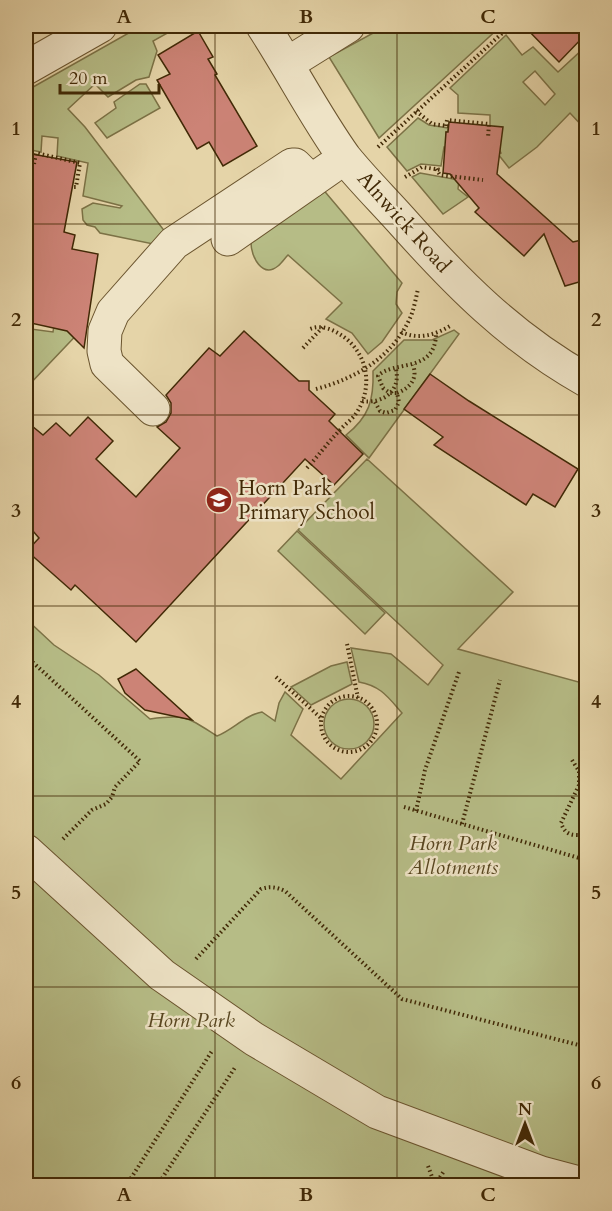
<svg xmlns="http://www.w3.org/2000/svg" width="612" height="1211" viewBox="0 0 612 1211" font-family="Cardo,serif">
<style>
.green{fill:#b6bc86;stroke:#7c7246;stroke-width:1.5;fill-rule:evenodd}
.building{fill:#cc8376;stroke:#412906;stroke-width:1.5}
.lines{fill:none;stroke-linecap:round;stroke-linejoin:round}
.minor-casing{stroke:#6a542e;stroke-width:35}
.path{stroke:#412906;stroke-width:4;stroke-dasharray:1.5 3;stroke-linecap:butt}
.minor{stroke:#eee3c6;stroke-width:33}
.grid{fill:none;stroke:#412906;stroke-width:1.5;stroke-opacity:0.55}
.labels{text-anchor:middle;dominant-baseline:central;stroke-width:5;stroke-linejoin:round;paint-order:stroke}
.street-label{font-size:21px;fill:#412906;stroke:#eee3c6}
.poi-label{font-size:21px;fill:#412906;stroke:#eee3c6;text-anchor:start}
.park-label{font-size:21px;font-style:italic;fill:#584620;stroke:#eee3c6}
.neatline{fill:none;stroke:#412906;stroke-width:2}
.grid-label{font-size:20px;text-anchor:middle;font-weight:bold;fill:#412906}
</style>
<rect width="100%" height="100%" fill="#e5d4a8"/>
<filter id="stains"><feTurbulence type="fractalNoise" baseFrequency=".00333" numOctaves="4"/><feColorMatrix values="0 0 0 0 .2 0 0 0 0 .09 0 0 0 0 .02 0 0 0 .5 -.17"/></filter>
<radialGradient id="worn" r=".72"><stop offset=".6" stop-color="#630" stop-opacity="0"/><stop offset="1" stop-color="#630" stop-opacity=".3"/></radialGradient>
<g class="green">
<path d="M 141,26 L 180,26 L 153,41 L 157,51 L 149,77 L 136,80 L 108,97 L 95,84 L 68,109 L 85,127 L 166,233 L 158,245 L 100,233 L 95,227 L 87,225 L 83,220 L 82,209 L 93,203 L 120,208 L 122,206 L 83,196 L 88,163 L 57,156 L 58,138 L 42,136 L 41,152 L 26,149 L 26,91 Z"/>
<path d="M 386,26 L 501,26 L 379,138 L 329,57 Z"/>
<path d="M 506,35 L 522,55 L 533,47 L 558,72 L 584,48 L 586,51 L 586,130 L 570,113 L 537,147 L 509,168 L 498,154 L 501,153 L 490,127 L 490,115 L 458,113 L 458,95 L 450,88 ZM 535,71 L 555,94 L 545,105 L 523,82 Z"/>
<path d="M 140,84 L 146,84 L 160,108 L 107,138 L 95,123 L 116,108 L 114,102 Z"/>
<path d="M 418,118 L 429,125 L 448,128 L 448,132 L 446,132 L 447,147 L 444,147 L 441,166 L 421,164 L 407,171 L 387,147 Z"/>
<path d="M 420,173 L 459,180 L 458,189 L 468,197 L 443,214 L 412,177 Z"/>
<path d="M 321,187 L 402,283 L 397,292 L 396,304 L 402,313 L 382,342 L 368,354 L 352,333 L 326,319 L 342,303 L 288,255 C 285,258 282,263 278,266 C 262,279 251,256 251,243 Z"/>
<path d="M 55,319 L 86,325 L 26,388 L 26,349 L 31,329 L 53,332 Z"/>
<path d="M 454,330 L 459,334 L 369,458 L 346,435 C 369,417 374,400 373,371 L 404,340 L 432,340 Z"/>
<path d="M 367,459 L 513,592 L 458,649 L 586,684 L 586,1185 L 26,1185 L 26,619 L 54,645 L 99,675 L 150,719 C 186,714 187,717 217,736 C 233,730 245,715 262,712 L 275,721 L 279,703 L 285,692 L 303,709 L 291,735 L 341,779 L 402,713 C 388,697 381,686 359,682 L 351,648 L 391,654 L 428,685 L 443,665 L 298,530 Z"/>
<path d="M 297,531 L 385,613 L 365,634 L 278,551 Z"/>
<path d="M 347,662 L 352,684 L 311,705 L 291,687 L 331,666 Z"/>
<circle cx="349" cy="724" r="25"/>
</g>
<g class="building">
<path d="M 524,26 L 586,26 L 586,34 L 559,62 Z"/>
<path d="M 198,31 L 213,57 L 208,59 L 217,74 L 215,75 L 257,146 L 223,166 L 209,142 L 197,149 L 157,80 L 170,74 L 158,55 Z"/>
<path d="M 449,122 L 503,127 L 497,174 L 573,242 L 586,239 L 586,280 L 565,286 L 544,234 L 524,256 L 475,212 L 479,208 L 450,174 L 443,173 L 446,132 L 448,132 Z"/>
<path d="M 26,153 L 77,162 L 64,232 L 75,235 L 72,249 L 98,254 L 84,348 L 67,331 L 26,322 Z"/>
<path d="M 244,331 L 299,381 L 309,381 L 309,390 L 335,414 L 329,421 L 363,454 L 334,485 L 305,459 L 136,642 L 75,585 L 71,590 L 27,551 L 39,538 L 26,523 L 26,421 L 43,435 L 56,423 L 70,436 L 88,417 L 113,441 L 96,459 L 136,497 L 180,448 L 157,427 L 166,422 L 171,413 L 171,403 L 166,395 L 209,348 L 220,356 Z"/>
<path d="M 430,374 L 469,401 L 578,469 L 555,507 L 533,494 L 526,505 L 434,445 L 443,437 L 404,409 Z"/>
<path d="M 136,669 L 192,720 L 145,710 L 125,693 L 118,679 Z"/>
</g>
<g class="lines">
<defs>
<g id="minor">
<path d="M 263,26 C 291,69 315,116 345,158 C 362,179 382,199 400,219 C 457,283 511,338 586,380"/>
<path d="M 287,64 L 348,26"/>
<path d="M 26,68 L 100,26"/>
<path d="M 228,239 L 330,168"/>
<path d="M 153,409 L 107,364 L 104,351 L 105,331 L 113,312 L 174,243 L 292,165 L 295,165 L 311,181"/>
<path d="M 26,851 L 162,975 L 254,1039 L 377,1112 L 541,1173 L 586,1185"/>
</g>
</defs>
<use href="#minor" class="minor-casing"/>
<g class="path">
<path d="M 416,111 L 432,124 L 448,126"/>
<path d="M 446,126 L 447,120 L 489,124 L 488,138"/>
<path d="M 378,147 L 510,26"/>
<path d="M 34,164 L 36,153 L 80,163 L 76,187 L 73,187"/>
<path d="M 436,169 L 440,175 L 483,180"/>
<path d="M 405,177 L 422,167 L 441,170"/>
<path d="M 401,332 C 418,340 435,335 450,326"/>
<path d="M 303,348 L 323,327"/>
<path d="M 316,389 C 357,378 393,357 411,316 C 414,308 416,298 418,289"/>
<path d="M 397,393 C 410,388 418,379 413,365"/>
<path d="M 362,401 C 383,404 401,391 396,369"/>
<path d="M 375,402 L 380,411 L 386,413 L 395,410 L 399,402 L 397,393 L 390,393 L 383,388 L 378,376 C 392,360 436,374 436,333"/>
<path d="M 307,468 C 319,455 329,441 341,429 C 346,423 353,419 357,412 C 373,387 368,355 344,337 C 334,330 322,324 310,329"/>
<path d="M 347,644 L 358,698"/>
<path d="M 26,656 L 140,761 L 115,787 L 112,797 L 106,804 L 92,810 L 61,841"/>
<path d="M 276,677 L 322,719"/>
<circle cx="349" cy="724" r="28"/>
<path d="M 572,760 L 579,771 L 579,785 L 561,823 C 566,837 574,835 586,835"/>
<path d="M 404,807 L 586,860"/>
<path d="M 416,811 L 425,770 L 459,672"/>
<path d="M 462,824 L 500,680"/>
<path d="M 196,959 L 261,889 C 270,886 276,887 285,891 L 402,999 L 586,1047"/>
<path d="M 428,1166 L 435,1185"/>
<path d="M 435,1185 L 444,1171"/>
<path d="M 126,1186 L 212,1051"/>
<path d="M 157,1186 L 236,1066"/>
</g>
<use href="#minor" class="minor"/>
</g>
<path class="grid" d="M 215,26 L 215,1186M 397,26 L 397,1186M 26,224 L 586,224M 26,415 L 586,415M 26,606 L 586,606M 26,796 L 586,796M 26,987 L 586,987"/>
<defs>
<symbol id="school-disc" viewBox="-11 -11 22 22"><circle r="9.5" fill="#8f2418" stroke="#eee3c6"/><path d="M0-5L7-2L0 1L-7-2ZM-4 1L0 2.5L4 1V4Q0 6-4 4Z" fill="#fff"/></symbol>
</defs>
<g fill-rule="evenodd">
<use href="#school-disc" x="204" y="485" width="30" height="30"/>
</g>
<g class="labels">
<g class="street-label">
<text transform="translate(404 222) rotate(48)">Alnwick Road</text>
</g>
<g class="poi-label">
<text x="238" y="488">Horn Park<tspan x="238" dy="24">Primary School</tspan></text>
</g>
<g class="park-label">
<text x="453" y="843">Horn Park<tspan x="453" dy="24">Allotments</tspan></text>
<text x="191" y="1020">Horn Park</text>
</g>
</g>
<rect width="612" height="1211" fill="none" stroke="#e5d4a8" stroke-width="66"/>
<g transform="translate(525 1124)" stroke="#eee3c6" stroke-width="4.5" paint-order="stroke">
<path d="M0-4.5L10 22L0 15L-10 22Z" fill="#412906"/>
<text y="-9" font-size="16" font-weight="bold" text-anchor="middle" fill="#412906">N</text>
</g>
<path d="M60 84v9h99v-9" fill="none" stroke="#412906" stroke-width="3"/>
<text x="69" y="84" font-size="18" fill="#412906" stroke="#eee3c6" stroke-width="4.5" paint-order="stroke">20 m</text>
<rect x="33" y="33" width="546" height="1145" class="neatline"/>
<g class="grid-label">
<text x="124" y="23">A</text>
<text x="306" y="23">B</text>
<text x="488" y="23">C</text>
<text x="16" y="135">1</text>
<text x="596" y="135">1</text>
<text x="16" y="326">2</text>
<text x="596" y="326">2</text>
<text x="16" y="517">3</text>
<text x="596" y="517">3</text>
<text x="16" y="708">4</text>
<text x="596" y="708">4</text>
<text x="16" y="899">5</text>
<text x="596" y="899">5</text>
<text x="16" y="1089">6</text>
<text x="596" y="1089">6</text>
<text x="124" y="1201">A</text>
<text x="306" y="1201">B</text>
<text x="488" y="1201">C</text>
</g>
<rect width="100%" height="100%" filter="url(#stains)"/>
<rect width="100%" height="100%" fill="url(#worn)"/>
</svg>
